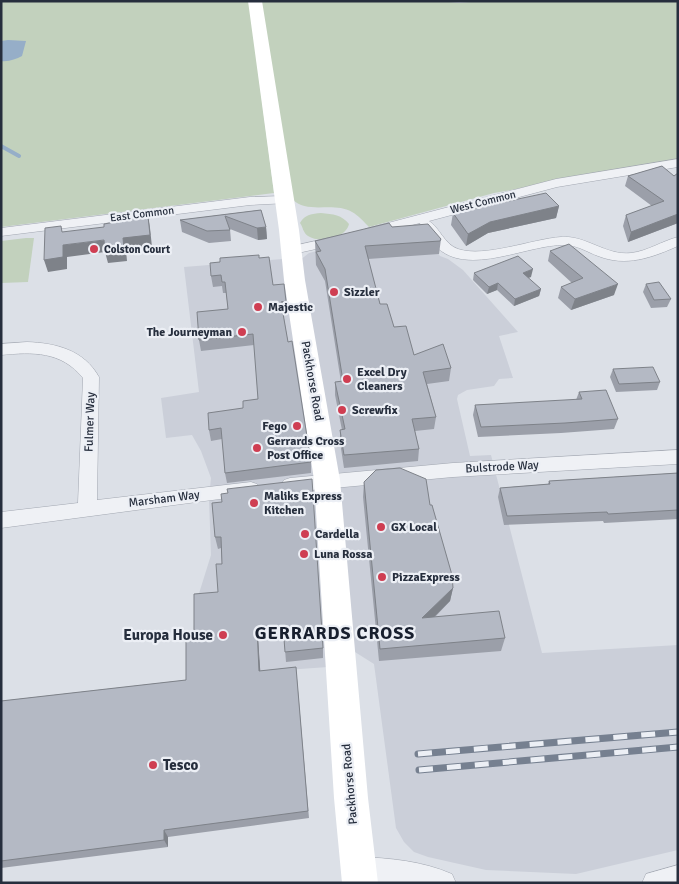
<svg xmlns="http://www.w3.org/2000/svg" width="679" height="884" viewBox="0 0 679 884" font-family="Signika,sans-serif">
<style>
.built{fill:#cbcfd9}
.green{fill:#c2d1bd}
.water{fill:#96aec8}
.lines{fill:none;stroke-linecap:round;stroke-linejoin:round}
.stream{stroke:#96aec8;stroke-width:4}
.minor-casing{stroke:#a2a7b1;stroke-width:1}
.minor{fill:#eff1f5;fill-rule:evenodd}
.secondary{fill:#fff;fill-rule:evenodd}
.rail-casing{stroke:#768090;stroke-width:7}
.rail{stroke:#eceff5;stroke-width:5;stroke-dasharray:14;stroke-linecap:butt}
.wall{fill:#9b9fa9}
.shaded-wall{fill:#7e8289}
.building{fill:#b4b9c4;stroke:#7e8289}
.poi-dot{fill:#cf3e52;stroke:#eceff5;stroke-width:2}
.labels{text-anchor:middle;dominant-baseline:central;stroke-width:4.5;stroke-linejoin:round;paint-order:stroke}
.far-street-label{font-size:11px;fill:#262e3d;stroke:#eceff5}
.far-poi-label{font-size:11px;font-weight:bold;fill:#262e3d;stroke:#eceff5;text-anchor:start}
.poi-label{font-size:12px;font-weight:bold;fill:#262e3d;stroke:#eceff5;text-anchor:start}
.street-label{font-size:12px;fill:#262e3d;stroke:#eceff5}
.near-poi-label{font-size:15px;font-weight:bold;fill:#262e3d;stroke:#eceff5;text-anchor:end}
.district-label{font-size:18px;font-weight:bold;letter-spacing:1px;fill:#181f2e;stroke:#eceff5}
</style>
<rect width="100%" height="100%" fill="#dce0e7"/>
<path class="built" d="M 389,232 L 423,232 L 440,256 L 448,259 L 463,270 L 518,332 L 499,336 L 513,378 L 499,379 L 494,386 L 467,390 L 458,395 L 457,399 L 470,456 L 491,455 L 542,653 L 678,645 L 678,850 L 576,874 L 486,870 L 428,857 L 414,852 L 404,842 L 396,828 L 374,664 L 347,647 L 328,667 L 189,677 L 196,603 L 211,555 L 209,499 L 211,478 L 201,451 L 192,435 L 166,438 L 161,398 L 199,392 L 184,267 L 283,259 L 291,267 L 309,253 Z"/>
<g class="green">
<path d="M 1,1 L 249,1 L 274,193 L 1,227 Z"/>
<path d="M 261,1 L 439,1 L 459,3 L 483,1 L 678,1 L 678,160 L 494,193 L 369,227 C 364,222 358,215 352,212 C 333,201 308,215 292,199 Z"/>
<path d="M 321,213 C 333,214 342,215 349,224 C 346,238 320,244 308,236 C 303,233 303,227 300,223 C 305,214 312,214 321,213 Z"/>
<path d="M 26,238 L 34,238 L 28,282 L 1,283 L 1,241 Z"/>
</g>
<path class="water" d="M 8,40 L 26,41 L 22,56 C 16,59 9,62 1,61 L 1,41 Z"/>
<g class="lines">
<path class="stream" d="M 1,146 L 19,156"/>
<defs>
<g id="minor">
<path d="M 678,159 L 678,167 L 557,187 L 429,221 C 440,228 444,244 458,249 C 485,258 532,239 561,237 C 586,235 606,256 631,253 C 648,251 662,241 678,237 L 678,246 C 651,258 626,267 598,256 C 587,252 577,245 565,245 C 526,244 462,281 432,242 C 428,236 421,229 420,223 L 370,236 L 363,232 L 365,229 L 556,179 Z"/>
<path d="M 283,196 L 288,197 L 290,200 L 288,203 L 250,205 L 1,236 L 1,228 L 250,197 Z"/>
<path d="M 338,236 L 343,237 L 345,240 L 343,243 L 289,255 L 284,254 L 282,251 L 284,248 Z"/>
<path d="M 27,342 C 56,343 84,350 99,377 L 97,500 L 251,482 L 257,484 L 260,489 L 257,494 L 1,528 L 1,512 L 78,503 L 83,378 C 61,351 33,352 1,355 L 1,344 Z"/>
<path d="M 678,450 L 678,464 L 453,477 L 290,492 L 284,490 L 281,485 L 284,480 L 290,478 L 453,463 Z"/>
<path d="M 358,857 C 390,858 422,861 452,874 L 456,883 L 358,883 L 349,879 L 345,870 L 349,861 Z"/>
<path d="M 678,865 L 678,883 L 642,883 L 646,874 Z"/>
</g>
</defs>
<use href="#minor" class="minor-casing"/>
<use href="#minor" class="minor"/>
<path class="secondary" d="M 248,1 L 262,1 L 299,230 L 305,280 L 340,480 L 368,798 L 378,883 L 342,883 L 334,798 L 314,480 L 284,280 L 279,230 Z"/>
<defs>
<g id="rail">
<path d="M 418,754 L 678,732"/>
<path d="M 419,770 L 678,747"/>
</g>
</defs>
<use href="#rail" class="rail-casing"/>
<use href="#rail" class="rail"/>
</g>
<g class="wall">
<path d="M 662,166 L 678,223 L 628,242 L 623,226 L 626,215 L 652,206 L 625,186 L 628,176 Z"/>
<path d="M 559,206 L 556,218 L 488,233 L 466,246 L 451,225 L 453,213 Z"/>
<path d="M 261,210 L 266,227 L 267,239 L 258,240 L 230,229 L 231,241 L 209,243 L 182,232 L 180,220 Z"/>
<path d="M 392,227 L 441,239 L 439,254 L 368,259 L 380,304 L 394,327 L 414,355 L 451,368 L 449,381 L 427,384 L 436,417 L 434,429 L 415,431 L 419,449 L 418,461 L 344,468 L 340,442 L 340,430 L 342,430 L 335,395 L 335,382 L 341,382 L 325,281 L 316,265 L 315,241 Z"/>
<path d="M 550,251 L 614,295 L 571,310 L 558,298 L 561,287 L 572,283 L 548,261 Z"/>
<path d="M 259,258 L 273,285 L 286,301 L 287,313 L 283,313 L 288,342 L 311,462 L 311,473 L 227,483 L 225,473 L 222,439 L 211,441 L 209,430 L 258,399 L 254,345 L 201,351 L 199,340 L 228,309 L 226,293 L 223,293 L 222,286 L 213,287 L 211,276 Z"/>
<path d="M 474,273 L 531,277 L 528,278 L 541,289 L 539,296 L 514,306 L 497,290 L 487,294 L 473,280 Z"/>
<path d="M 646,284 L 671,299 L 667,307 L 651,308 L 643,292 Z"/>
<path d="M 613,369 L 660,382 L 657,390 L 616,392 L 610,377 Z"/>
<path d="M 579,392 L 618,419 L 614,429 L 561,433 L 478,437 L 473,415 L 475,405 L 576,400 Z"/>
<path d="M 678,473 L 678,519 L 604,523 L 603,521 L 504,525 L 498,497 L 500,488 L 548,484 L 549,481 Z"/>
<path d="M 364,482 L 430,505 L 453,588 L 450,601 L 435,617 L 505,638 L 501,651 L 379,661 L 363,497 Z"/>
<path d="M 212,503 L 323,648 L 323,658 L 286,662 L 284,636 L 258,638 L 260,671 L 296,667 L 309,818 L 168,837 L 168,847 L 1,868 L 1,701 L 186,680 L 194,633 L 218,592 L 222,564 L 221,548 L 218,549 L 215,537 Z"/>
</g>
<g class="shaded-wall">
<path d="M 559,206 L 556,218 L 488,233 L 466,246 L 468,234 L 490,222 Z"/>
<path d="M 678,214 L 678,223 L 628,242 L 631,232 Z"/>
<path d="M 148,216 L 150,228 L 152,247 L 126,250 L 127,261 L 108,263 L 105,252 L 67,257 L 67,269 L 48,272 L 44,260 L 63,245 L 123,238 Z"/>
<path d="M 266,227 L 267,239 L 258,240 L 257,228 Z"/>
<path d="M 533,269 L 531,277 L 521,280 L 523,273 Z"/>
<path d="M 498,283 L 497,290 L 487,294 L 489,287 Z"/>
<path d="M 618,284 L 614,295 L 571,310 L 575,299 Z"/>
<path d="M 541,289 L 539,296 L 514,306 L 515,299 Z"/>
<path d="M 453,588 L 450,601 L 420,631 L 422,618 Z"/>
<path d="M 257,628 L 258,638 L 261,681 L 259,671 Z"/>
<path d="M 164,830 L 168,837 L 168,847 L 164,840 Z"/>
</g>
<g class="building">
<path d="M 662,166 L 674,176 L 678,173 L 678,214 L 631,232 L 626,215 L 664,201 L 628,176 Z"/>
<path d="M 546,193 L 559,206 L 490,222 L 468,234 L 453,213 Z"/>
<path d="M 261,210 L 266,227 L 257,228 L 225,216 L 230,230 L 207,231 L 180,220 Z"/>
<path d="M 148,216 L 150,235 L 123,238 L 124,249 L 105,251 L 104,240 L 63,245 L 63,257 L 44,260 L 45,228 L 61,226 L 62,232 L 104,227 L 104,224 Z"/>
<path d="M 389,223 L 392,227 L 428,224 L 441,239 L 440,241 L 365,246 L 380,304 L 387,304 L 394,327 L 406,326 L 414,355 L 443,344 L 451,368 L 423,372 L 436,417 L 412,419 L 419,449 L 344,455 L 340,430 L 345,429 L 335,382 L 343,381 L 325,269 L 316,252 L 321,251 L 315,241 Z"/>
<path d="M 569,244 L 618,284 L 575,299 L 561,287 L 583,278 L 550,251 Z"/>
<path d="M 259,255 L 259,258 L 269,257 L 273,285 L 284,284 L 286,301 L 281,302 L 288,342 L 292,341 L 311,462 L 225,473 L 221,428 L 209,430 L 208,413 L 243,408 L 243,401 L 258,399 L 253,334 L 199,340 L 197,312 L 228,309 L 225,282 L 222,282 L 221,275 L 211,276 L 210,263 L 220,262 L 220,258 Z"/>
<path d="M 518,256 L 533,269 L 523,273 L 541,289 L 515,299 L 498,283 L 489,287 L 474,273 Z"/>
<path d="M 659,282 L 671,299 L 654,300 L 646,284 Z"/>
<path d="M 653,367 L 660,382 L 619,384 L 613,369 Z"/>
<path d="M 606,390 L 618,419 L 565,423 L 481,427 L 475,405 L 582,399 L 579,392 Z"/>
<path d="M 400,468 L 426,479 L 430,505 L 432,505 L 452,575 L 453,588 L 422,618 L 499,611 L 505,638 L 380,649 L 364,482 L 376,470 Z"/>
<path d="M 678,473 L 678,510 L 608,514 L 607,512 L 507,516 L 500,488 L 550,484 L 549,481 Z"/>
<path d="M 312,479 L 323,648 L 285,652 L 283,626 L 257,628 L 259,671 L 296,667 L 308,811 L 164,830 L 164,840 L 1,861 L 1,701 L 186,680 L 186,634 L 194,633 L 194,594 L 218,592 L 216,564 L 222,564 L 221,537 L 215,537 L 212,503 L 222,502 L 221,494 L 228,493 L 227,489 Z"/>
</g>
<g class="poi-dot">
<circle cx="94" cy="249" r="5"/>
<circle cx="334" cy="292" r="5"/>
<circle cx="258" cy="307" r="5"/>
<circle cx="242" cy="332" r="5"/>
<circle cx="347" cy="379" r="5"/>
<circle cx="342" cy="410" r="5"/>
<circle cx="297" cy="426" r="5"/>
<circle cx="257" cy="448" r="5"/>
<circle cx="254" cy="503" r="5"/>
<circle cx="381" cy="527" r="5"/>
<circle cx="305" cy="534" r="5"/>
<circle cx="304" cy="554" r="5"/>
<circle cx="382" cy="577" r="5"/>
<circle cx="223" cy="635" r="5"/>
<circle cx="153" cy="765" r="5"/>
</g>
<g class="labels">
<g class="far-street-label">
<text transform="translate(483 202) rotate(-14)">West Common</text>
<text transform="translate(142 214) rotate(-7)">East Common</text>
</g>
<g class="far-poi-label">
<text x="104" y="249">Colston Court</text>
</g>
<g class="poi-label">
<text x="344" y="292">Sizzler</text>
<text x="268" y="307">Majestic</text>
<text x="232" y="332" text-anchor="end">The Journeyman</text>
<text x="357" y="372">Excel Dry<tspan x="357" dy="14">Cleaners</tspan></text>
<text x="352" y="410">Screwfix</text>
<text x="287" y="426" text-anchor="end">Fego</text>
<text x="267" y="441">Gerrards Cross<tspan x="267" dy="14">Post Office</tspan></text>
<text x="264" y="496">Maliks Express<tspan x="264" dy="14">Kitchen</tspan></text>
<text x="391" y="527">GX Local</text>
<text x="315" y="534">Cardella</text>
<text x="314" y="554">Luna Rossa</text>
<text x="392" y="577">PizzaExpress</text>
</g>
<g class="street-label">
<text transform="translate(312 381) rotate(80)">Packhorse Road</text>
<text transform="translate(90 422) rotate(-88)">Fulmer Way</text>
<text transform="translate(502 467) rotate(-3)">Bulstrode Way</text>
<text transform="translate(164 499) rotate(-7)">Marsham Way</text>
<text transform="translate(350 784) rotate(-95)">Packhorse Road</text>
</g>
<g class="near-poi-label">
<text x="213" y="635">Europa House</text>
<text x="163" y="765" text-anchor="start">Tesco</text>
</g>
<g class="district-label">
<text x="335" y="633">GERRARDS CROSS</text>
</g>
</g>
<rect width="679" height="884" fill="none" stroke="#262e3d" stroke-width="5"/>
</svg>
